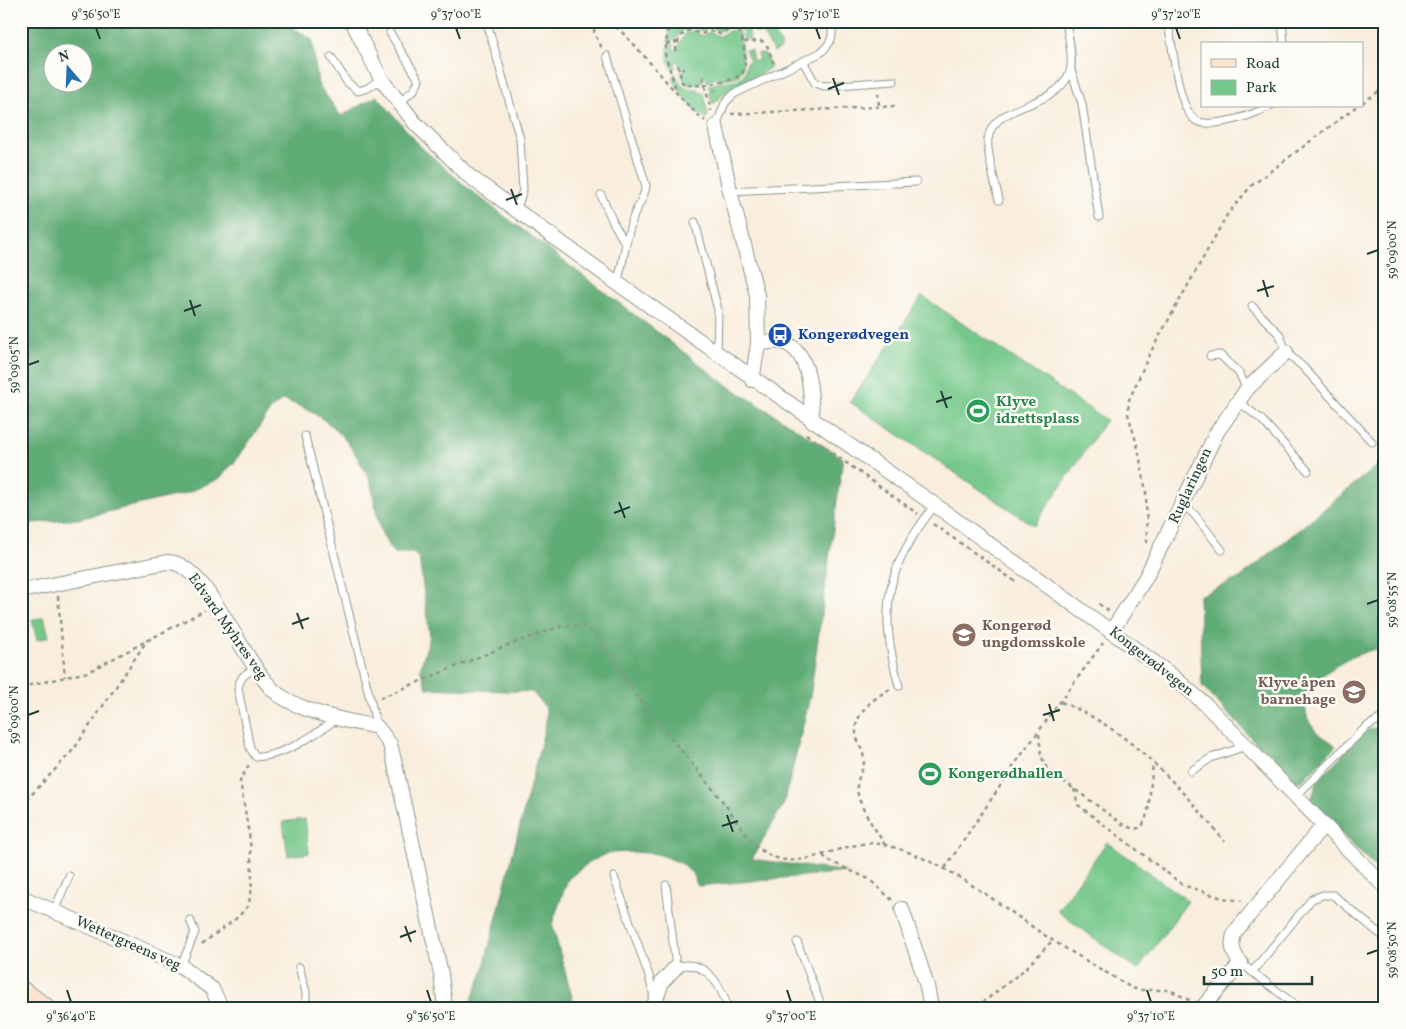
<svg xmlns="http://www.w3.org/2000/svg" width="1406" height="1029" viewBox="0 0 1406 1029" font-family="Vollkorn,serif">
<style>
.green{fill:#75c78a;stroke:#4a825f}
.forest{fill:#60ac76;stroke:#407455;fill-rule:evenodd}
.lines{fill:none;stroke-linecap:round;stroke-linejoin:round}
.service-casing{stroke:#8c9689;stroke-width:9}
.minor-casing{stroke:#8c9689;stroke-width:16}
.secondary-casing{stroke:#8c9689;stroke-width:22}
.path{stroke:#8c9689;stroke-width:2.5;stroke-dasharray:4 4;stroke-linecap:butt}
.service{stroke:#fff;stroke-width:7}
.minor{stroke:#fff;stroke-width:14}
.secondary{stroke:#fde4d1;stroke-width:20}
.ticks{fill:none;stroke:#1f3d34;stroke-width:2}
.labels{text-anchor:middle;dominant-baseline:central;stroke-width:5;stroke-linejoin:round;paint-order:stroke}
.transit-label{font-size:15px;font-weight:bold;fill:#164399;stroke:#fdfcf7;text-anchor:start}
.leisure-label{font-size:15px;font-weight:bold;fill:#27864d;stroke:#fdfcf7;text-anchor:start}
.street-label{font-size:15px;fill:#1f3d34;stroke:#fdfcf7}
.education-label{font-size:15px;font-weight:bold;fill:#785e54;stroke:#fdfcf7;text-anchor:start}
.neatline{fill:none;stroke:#1f3d34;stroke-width:2}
.ticks-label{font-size:12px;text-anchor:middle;fill:#1f3d34}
</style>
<rect width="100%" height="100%" fill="#fdfcf7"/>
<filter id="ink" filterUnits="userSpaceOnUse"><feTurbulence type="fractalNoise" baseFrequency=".02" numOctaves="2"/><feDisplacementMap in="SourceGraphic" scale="10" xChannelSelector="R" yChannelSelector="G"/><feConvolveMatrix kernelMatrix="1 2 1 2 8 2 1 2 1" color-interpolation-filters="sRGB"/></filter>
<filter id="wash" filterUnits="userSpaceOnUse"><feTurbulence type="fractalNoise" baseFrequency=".0096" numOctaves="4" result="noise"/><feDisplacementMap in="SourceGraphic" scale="20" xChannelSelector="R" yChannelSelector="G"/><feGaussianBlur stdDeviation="1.12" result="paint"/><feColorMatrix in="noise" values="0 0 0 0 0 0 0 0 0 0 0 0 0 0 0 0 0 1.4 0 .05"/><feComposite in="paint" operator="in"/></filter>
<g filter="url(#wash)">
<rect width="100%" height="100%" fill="#f9eede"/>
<g class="green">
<path d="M 671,21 L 752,21 L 749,32 L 750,39 L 744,40 L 743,32 L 731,25 L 719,31 L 709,27 L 702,31 L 693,27 L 685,28 L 674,40 L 668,41 Z"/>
<path d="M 765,24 L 781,44 L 781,48 L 774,52 L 762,33 L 755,33 L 755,27 Z"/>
<path d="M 731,30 L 740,34 L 743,67 L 738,76 L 719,80 L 717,78 L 707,82 L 706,76 L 701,78 L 702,83 L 689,85 L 684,82 L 681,72 L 685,71 L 684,66 L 680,67 L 678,61 L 675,62 L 676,68 L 672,68 L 668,60 L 668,46 L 674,44 L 673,51 L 676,50 L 685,34 L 692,31 L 703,36 L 709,32 L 719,36 Z"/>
<path d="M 745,50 L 751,50 L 753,61 L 759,60 L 758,53 L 765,54 L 771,67 C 751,82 730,83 713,105 L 709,90 L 715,89 L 709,88 L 708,85 L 739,79 L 745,73 L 747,62 L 750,61 Z"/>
<path d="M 675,73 L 683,87 L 698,89 L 699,93 L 704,92 L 708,115 L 706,119 C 691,107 678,94 673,76 Z"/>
<path d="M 922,296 L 1106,420 L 1034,526 L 850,402 Z"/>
<path d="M 44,617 L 49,637 L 37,640 L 32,620 Z"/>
<path d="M 305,819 L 309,853 L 288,856 L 283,822 Z"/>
<path d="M 1107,842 L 1188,901 L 1138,970 L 1057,911 Z"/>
</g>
<g class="forest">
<path d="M 21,21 L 283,21 L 312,40 L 318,84 L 341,116 L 377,96 L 422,148 L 470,190 L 727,385 L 843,458 L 810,697 L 784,803 L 752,859 L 846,872 L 698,886 L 692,873 L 681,863 L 658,854 L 635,852 L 608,853 L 588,863 L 568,879 L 552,924 L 575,1008 L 468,1008 L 482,975 L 546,723 L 546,708 L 532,692 L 427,688 L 420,669 L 430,636 L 419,558 L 413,553 L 394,553 C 376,533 377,509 371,484 C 370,477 364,470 361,464 C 344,431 318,411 283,400 L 271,409 L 238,458 L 220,478 L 187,493 L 78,519 L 21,524 ZM 52,52 L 82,52 L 82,82 L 52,82 Z"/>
<path d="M 1385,459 L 1385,647 C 1351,652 1280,688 1315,730 C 1320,736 1330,740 1336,746 L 1302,781 L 1293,782 L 1202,686 L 1199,596 L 1240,578 Z"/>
<path d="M 1373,728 L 1385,730 L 1385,877 L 1310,803 L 1318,780 L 1365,731 Z"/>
</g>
</g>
<g filter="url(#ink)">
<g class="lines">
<defs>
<g id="service">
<path d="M 1167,21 C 1174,43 1176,114 1199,122 C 1206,124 1216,123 1223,122 C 1240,119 1255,114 1270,106"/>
<path d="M 1282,21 L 1284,44"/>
<path d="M 488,26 L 520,139 L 523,190 L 516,211"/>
<path d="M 390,33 L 419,80 L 414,90 L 399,103"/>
<path d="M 607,56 L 646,186 C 644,199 637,206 633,218 C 625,239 624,262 617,283"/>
<path d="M 331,57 L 347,82 L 358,91 L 368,88 L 381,79"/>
<path d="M 803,61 L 815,83 L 824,86 L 894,81"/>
<path d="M 1071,70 L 1082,104 L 1099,217"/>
<path d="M 716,126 L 725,103 L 734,94 L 820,53 C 832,43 834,36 831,21"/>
<path d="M 730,191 L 916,182"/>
<path d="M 601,195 L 613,222 L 625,243"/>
<path d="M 999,200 C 996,186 986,151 988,139 C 993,101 1058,110 1070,71 C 1074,61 1068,33 1066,21"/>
<path d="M 695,222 L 718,310 L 717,354"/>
<path d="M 1252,306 L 1280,335 L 1286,352 L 1303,367 L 1372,442"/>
<path d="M 1210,356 L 1220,355 L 1239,373 L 1247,389"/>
<path d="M 1238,401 L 1262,420 L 1308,471"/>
<path d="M 305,436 L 377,727"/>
<path d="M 1182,504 L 1194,514 L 1222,550"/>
<path d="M 255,669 C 244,674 240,677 238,689 L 250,748 L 256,757 C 285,756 314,735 337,719"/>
<path d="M 899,686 C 878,607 885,570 935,505"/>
<path d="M 1191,771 L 1211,758 L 1246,746"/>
<path d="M 1295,797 L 1366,727 L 1385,716"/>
<path d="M 614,877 L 649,976 L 654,997"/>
<path d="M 666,885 L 676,967 C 704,958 721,984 728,1008"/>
<path d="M 54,911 L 69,876"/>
<path d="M 797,942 L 822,1008"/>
<path d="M 1241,963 L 1299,1008"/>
<path d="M 181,966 L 195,932 L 190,920"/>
<path d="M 299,967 L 306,992 L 306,1008"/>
<path d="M 1252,972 L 1312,899 L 1323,895 L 1333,895 L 1385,938"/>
</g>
<g id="minor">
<path d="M 352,21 L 381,79 L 415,123 L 469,176 L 617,283 L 935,505 L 1170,674 L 1205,704 L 1385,887"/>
<path d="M 716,126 L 730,191 L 757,295 L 758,344 L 752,380"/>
<path d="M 758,344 C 766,343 774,340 782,342 C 812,350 811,397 812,421"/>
<path d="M 21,591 L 167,562 C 207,560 245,671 279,695 C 307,714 344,720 377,727 L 390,744 L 395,764 L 441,974 L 445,1008"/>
<path d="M 1111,632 L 1146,577 L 1217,432 L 1247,389 L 1286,352"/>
<path d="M 21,897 L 181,966 L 212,989 L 221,1007"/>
<path d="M 902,909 L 927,986 L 931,1008"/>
<path d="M 653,1008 L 662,982 L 676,967"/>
<path d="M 1202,1008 L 1241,963 C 1232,953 1230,944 1235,932 L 1323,826"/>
</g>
<path id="secondary" d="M 21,991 L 45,1008"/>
</defs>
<use href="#service" class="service-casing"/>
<use href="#minor" class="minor-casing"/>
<use href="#secondary" class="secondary-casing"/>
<g class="path">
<path d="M 306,21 L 328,26 L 341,25"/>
<path d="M 595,21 L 594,33 L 602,48"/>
<path d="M 610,21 C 645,52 670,91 705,121"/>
<path d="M 661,21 L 668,33"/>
<path d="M 669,21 L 665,54 L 676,89"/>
<path d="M 397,27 L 404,21"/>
<path d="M 744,42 L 762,41 L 768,47 L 773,63"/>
<path d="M 666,44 L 677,42"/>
<path d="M 675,51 L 680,36 L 690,30 L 701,34 L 710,31 L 720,34 L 733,28 L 741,34 C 743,44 748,63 743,72 C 738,82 690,90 682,82 L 677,61"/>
<path d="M 681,69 L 684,69"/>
<path d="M 703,77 L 705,83"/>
<path d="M 705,86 L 711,111"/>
<path d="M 878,93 L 879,107"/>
<path d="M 1362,103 L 1385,87"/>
<path d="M 731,114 L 896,106"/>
<path d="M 806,434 L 918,514"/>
<path d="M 933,524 L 1016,582"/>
<path d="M 1147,543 L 1146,492 L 1138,448 L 1128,414 L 1129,400 L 1149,355 L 1227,215 L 1251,186 L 1357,106"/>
<path d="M 58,596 L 65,677"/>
<path d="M 1099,604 L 1109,611"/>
<path d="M 21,687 L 88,672 L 205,610"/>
<path d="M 380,698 L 503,647 L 562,626 L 586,626 C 607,645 618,670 635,693 C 663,730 694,765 723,802 C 735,817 750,845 767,854 C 805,875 846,835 885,845 C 947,860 1000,906 1052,940 C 1078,956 1104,971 1130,987 L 1138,990 L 1170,990 L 1191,1001"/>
<path d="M 1061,702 C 1130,729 1179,786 1225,842"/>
<path d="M 1039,734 L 1041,755 L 1047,769 L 1125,826 L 1135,829 L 1142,827 L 1148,812 L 1153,763"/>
<path d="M 1074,789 L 1078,805 L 1183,885 L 1222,898 L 1242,901"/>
<path d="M 21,806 L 74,749 L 148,639"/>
<path d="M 885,845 C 875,828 859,808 857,789 C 856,778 865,769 864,759 C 863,750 857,742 856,733 C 854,713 874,698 890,689"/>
<path d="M 823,855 L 827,860 L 869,879 L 892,900"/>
<path d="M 945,868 L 1017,761 L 1103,643"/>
<path d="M 202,944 L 238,917 L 248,906 L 251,894 L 252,873 L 250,840 L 240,781 L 250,763"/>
<path d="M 976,1008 L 1025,969 L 1053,940"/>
</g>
<use href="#service" class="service"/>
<use href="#minor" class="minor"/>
<use href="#secondary" class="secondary"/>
</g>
</g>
<path class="ticks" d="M 96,28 L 100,39M 456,28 L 460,39M 816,28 L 820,39M 1176,28 L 1180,39M 833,78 L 839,95M 828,89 L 844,83M 511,189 L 517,205M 506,200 L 522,194M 1367,254 L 1378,250M 1263,280 L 1268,297M 1257,291 L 1274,286M 190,300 L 195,316M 184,311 L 201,305M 28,365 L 39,361M 941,391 L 947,408M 936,402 L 952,397M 619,502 L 625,518M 614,513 L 630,507M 1367,604 L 1378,600M 297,613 L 303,629M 292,624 L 309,618M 1049,704 L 1054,721M 28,715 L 39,711M 1043,715 L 1060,710M 727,815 L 733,832M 722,826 L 738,821M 405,926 L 411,942M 400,937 L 416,931M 1367,954 L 1378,950M 67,990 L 71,1002M 427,990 L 431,1002M 787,990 L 791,1002M 1147,990 L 1151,1002"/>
<defs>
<symbol id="bus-disc" viewBox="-11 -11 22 22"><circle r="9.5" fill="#1a4fb4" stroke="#fdfcf7"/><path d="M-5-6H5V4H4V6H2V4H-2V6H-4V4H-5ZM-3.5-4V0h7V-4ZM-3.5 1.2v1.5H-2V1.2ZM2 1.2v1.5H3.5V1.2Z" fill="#fff"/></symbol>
<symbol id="stadium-disc" viewBox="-11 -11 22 22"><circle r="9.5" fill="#2e9e5b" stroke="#fdfcf7"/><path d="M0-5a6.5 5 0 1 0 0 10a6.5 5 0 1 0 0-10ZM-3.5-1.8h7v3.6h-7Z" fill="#fff"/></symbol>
<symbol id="school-disc" viewBox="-11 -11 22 22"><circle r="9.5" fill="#8d6e63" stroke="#fdfcf7"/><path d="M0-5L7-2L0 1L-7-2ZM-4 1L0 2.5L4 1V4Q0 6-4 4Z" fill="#fff"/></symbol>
</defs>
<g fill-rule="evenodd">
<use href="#bus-disc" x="766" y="321" width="28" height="28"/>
<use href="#stadium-disc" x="964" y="397" width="28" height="28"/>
<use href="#school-disc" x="950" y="621" width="28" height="28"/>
<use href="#school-disc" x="1340" y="678" width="28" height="28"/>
<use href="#stadium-disc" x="916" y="760" width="28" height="28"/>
</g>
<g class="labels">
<g class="transit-label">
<text x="798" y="335">Kongerødvegen</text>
</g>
<g class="leisure-label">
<text x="996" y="402">Klyve<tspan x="996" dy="17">idrettsplass</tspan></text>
<text x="948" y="774">Kongerødhallen</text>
</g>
<g class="street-label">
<text transform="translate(1191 486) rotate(-65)">Ruglaringen</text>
<text transform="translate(227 627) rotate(55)">Edvard Myhres veg</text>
<text transform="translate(1151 662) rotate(38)">Kongerødvegen</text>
<text transform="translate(128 944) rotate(24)">Wettergreens veg</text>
</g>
<g class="education-label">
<text x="982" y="626">Kongerød<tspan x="982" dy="17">ungdomsskole</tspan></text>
<text x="1336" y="683" text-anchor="end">Klyve åpen<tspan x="1336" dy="17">barnehage</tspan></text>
</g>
</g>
<rect width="1406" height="1029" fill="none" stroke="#fdfcf7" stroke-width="55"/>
<rect x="1201" y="42" width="162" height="65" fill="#fdfcf7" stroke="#a4b0a9"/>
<rect x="1211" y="59" width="25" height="8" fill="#fde4d1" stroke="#a4b0a9"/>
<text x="1246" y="68" font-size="15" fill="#1f3d34">Road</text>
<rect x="1211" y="80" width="25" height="15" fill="#75c78a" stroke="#a4b0a9"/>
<text x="1246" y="92" font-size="15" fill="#1f3d34">Park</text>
<g transform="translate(68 68) rotate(341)"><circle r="24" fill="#fdfcf7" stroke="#a4b0a9"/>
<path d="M0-4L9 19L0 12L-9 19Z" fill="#1f6fb2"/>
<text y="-8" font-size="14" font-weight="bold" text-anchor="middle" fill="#1f3d34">N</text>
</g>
<path d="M1204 976v8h108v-8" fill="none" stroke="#1f3d34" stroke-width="2.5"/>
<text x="1211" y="976" font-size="15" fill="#1f3d34" stroke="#fdfcf7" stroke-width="4" paint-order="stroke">50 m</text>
<rect x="28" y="28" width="1350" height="974" class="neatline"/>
<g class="ticks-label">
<text x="96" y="18">9°36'50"E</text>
<text x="456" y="18">9°37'00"E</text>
<text x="816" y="18">9°37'10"E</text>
<text x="1176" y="18">9°37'20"E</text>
<text transform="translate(1392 250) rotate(-90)" y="4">59°09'00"N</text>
<text transform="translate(14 365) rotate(-90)" y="4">59°09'05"N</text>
<text transform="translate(1392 600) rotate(-90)" y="4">59°08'55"N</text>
<text transform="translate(14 715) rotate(-90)" y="4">59°09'00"N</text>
<text transform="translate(1392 950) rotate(-90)" y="4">59°08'50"N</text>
<text x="71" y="1020">9°36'40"E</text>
<text x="431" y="1020">9°36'50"E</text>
<text x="791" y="1020">9°37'00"E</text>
<text x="1151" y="1020">9°37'10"E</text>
</g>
</svg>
